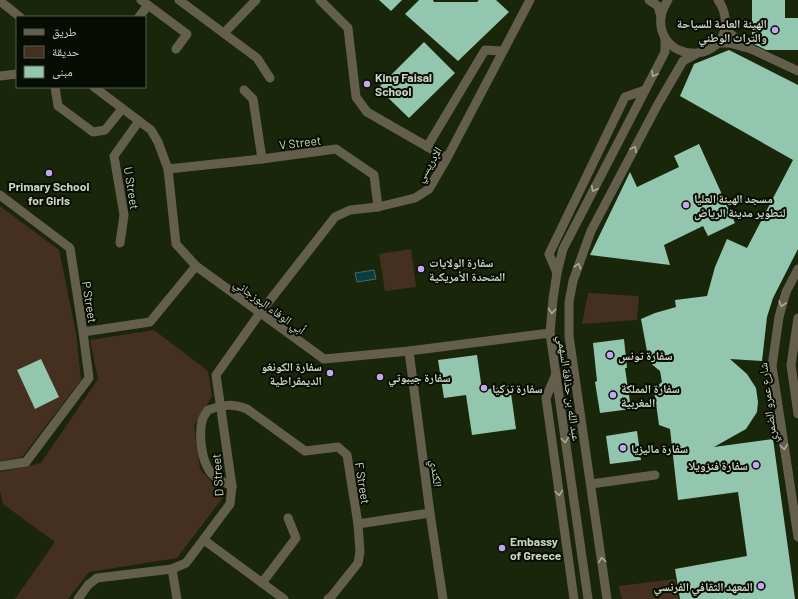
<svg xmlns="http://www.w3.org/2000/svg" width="798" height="599" viewBox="0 0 798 599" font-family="Barlow,'Noto Naskh Arabic',sans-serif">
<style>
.green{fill:#45301f}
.water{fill:#093d3f;stroke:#446b67}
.building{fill:#93c6ae}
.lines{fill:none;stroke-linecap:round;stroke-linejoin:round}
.minor{stroke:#645f4d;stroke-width:9}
.oneway{stroke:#a8ac9b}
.poi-dot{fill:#c4a7f1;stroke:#080d03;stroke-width:1.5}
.labels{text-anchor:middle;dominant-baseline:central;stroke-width:4;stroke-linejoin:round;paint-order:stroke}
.poi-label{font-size:12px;font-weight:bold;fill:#cdd6c5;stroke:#080d03;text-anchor:start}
.street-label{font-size:12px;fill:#cdd6c5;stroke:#080d03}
</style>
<rect width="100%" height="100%" fill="#1a260a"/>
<g class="green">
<path d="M 0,206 L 59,250 L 76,333 L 81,380 L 22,457 L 0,461 Z"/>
<path d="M 411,249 L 416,287 L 385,291 L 379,254 Z"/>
<path d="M 588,293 L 639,296 L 637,320 L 582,324 Z"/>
<path d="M 154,330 L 208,371 L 212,396 L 194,426 L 200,469 L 224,496 L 177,558 L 89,572 L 68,599 L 15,599 L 55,542 L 3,504 L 0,491 L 0,472 L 41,463 L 98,379 L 90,340 Z"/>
<path d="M 675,579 L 678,599 L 622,599 L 619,586 Z"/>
</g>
<path class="water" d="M 374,270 L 376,279 L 357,282 L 355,273 Z"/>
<g class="building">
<path d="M 379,0 L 402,0 L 391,11 Z"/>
<path d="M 419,0 L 433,0 L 434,2 L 477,2 L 479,0 L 496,0 L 509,12 L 458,61 L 405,14 Z"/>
<path d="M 752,0 L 785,0 L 785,18 L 798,18 L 798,50 L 766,50 L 754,44 L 752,41 Z"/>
<path d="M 424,42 L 455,73 L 409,118 L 378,88 Z"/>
<path d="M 729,50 L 798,85 L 798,249 L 773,298 L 767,317 L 762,361 L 730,359 L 747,374 L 756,388 L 758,402 L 757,412 L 746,429 L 714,447 L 773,439 L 795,599 L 680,599 L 675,569 L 747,556 L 738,492 L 678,500 L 670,429 L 659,425 L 654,389 L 662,382 L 660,371 L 649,362 L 641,319 L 655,313 L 676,307 L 675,300 L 707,296 L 715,267 L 727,239 L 747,248 L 793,160 L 680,96 L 694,64 Z"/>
<path d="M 699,144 L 735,223 L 708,236 L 703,226 L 664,245 L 670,265 L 590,255 L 630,172 L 637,187 L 679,167 L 674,156 Z"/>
<path d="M 624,339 L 627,368 L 625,368 L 631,409 L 600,413 L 595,382 L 597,381 L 593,343 Z"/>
<path d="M 477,355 L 482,390 L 510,386 L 516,429 L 472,435 L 466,395 L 444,398 L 438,360 Z"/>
<path d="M 41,359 L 59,397 L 35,409 L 17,370 Z"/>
<path d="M 637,431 L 641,460 L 610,464 L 606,436 Z"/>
</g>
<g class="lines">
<g class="minor">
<path d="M 141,0 L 187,34 L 176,49"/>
<path d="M 179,0 L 257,58 L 270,78"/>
<path d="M 320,0 L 348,28 L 356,97 L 367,112 L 447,158"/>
<path d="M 649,0 L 658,6 L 661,17"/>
<path d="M 668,0 C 665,5 662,10 661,17 C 657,48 693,64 716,45 C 721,40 725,33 725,26 C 726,16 724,8 718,0"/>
<path d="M 0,1 L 20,17"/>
<path d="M 139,17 L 148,5"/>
<path d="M 224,33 L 256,0"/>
<path d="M 718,43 L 729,43 L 751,49 L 725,30"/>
<path d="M 751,49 L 798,71"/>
<path d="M 0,76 L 17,74"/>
<path d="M 55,87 L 58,106 L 93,132 L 105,130 L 122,109"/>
<path d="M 94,87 L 151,130 L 158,142 L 168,169 L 176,244 L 196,266 L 324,359 L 409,351 L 550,333"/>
<path d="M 244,90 L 253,99 L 262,159"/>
<path d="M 427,147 L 485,50 L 503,51"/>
<path d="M 168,169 L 262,159 L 336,149 L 374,175 L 378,207"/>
<path d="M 0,195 L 70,248 L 83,332 L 150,322 L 196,266"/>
<path d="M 120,243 L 124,215 L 114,156 L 139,121"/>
<path d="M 798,269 L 786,292 L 779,317 L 772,366 L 798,537"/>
<path d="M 557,273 L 549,254 L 625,97 L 645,90"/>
<path d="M 798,318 L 791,365 L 798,414"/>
<path d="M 409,351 L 430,513 L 443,599"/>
<path d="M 556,374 L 546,398 L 574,599"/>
<path d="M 0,466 L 26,462 L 89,378 L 83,332"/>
<path d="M 591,484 L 655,475"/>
<path d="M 232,486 C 223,482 214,478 209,470 C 201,458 199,434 202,421 C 203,417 206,413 208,410 C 224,405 231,403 247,409 L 305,451 L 338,447 L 347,455 L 358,524 L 360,552 L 358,563 L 331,597 L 328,599"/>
<path d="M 358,524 L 430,513"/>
<path d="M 204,540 L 284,599"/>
<path d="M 172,569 L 177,599"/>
<path d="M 262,583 L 296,538 L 288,518"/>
<path d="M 78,599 L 88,585 L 97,578 L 172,569 L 186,563 L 230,504 L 232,486 L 216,375 L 260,313 L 335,217 L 350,210 L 378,207 L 415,198 L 429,189 L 447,158 L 530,0"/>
<path d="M 588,599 L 550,333 L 553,299 L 557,273 L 563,249 L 665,52 L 665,38"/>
<path d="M 607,599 L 569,336 L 569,302 L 573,281 L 591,231 L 658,104 L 683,61 L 696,54"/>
</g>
</g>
<defs><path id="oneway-chevron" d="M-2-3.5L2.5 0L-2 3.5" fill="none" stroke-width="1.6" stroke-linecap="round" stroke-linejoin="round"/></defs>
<g class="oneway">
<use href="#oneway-chevron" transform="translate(654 74) rotate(118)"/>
<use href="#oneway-chevron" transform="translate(634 149) rotate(-62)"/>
<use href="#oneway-chevron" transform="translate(594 189) rotate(117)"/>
<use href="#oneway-chevron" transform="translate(578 266) rotate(-71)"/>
<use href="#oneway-chevron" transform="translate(782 304) rotate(106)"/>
<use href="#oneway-chevron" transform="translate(552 311) rotate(95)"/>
<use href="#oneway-chevron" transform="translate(565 440) rotate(82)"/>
<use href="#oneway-chevron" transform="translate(784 447) rotate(82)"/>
<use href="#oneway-chevron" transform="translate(559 493) rotate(82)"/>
<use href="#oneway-chevron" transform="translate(602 560) rotate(-98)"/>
</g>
<g class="poi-dot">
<circle cx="775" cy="30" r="4"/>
<circle cx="367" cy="84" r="4"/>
<circle cx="49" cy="173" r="4"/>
<circle cx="686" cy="205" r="4"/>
<circle cx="421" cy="269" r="4"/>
<circle cx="610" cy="355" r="4"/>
<circle cx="330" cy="373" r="4"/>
<circle cx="380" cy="377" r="4"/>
<circle cx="484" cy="388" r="4"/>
<circle cx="613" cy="395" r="4"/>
<circle cx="623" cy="448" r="4"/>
<circle cx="756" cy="465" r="4"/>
<circle cx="502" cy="548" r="4"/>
<circle cx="761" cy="586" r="4"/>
</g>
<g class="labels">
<g class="poi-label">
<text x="767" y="23" text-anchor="end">الهيئة العامة للسياحة<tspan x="767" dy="14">والتراث الوطني</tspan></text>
<text x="375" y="77">King Faisal<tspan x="375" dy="14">School</tspan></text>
<text x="49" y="186" text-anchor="middle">Primary School<tspan x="49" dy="14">for Girls</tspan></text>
<text x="694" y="198">مسجد الهيئة العليا<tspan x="694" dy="14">لتطوير مدينة الرياض</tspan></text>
<text x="429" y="262">سفارة الولايات<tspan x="429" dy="14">المتحدة الأمريكية</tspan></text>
<text x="618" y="355">سفارة تونس</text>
<text x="322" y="366" text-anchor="end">سفارة الكونغو<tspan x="322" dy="14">الديمقراطية</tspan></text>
<text x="388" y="377">سفارة جيبوتي</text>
<text x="492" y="388">سفارة تركيا</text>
<text x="621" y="388">سفارة المملكة<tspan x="621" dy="14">المغربية</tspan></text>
<text x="631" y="448">سفارة ماليزيا</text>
<text x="748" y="465" text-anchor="end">سفارة فنزويلا</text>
<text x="510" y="541">Embassy<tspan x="510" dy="14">of Greece</tspan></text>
<text x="753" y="586" text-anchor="end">المعهد الثقافي الفرنسي</text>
</g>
<g class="street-label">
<text transform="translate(300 142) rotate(-7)">V Street</text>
<text transform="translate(428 164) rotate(-58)">الإدريسي</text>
<text transform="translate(132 188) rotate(81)">U Street</text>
<text transform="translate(90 302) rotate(81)">P Street</text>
<text transform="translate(270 306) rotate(36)">أبي الوفاء البوزجاني</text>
<text transform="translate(570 388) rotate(82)">عبد الله بن حذافة السهمي</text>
<text transform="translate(767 403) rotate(-97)">شارع عمرو الضمري</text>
<text transform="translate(437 473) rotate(83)">الكندي</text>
<text transform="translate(217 475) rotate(-94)">D Street</text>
<text transform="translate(363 483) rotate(81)">F Street</text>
</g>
</g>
<rect x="16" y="16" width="130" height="72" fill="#080d03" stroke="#575d51"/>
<rect x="24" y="29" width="20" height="6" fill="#645f4d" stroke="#575d51"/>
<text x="52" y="36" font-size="12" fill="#cdd6c5">طريق</text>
<rect x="24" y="46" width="20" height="12" fill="#45301f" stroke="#575d51"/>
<text x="52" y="56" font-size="12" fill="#cdd6c5">حديقة</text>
<rect x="24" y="66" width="20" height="12" fill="#93c6ae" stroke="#575d51"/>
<text x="52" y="76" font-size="12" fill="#cdd6c5">مبنى</text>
</svg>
